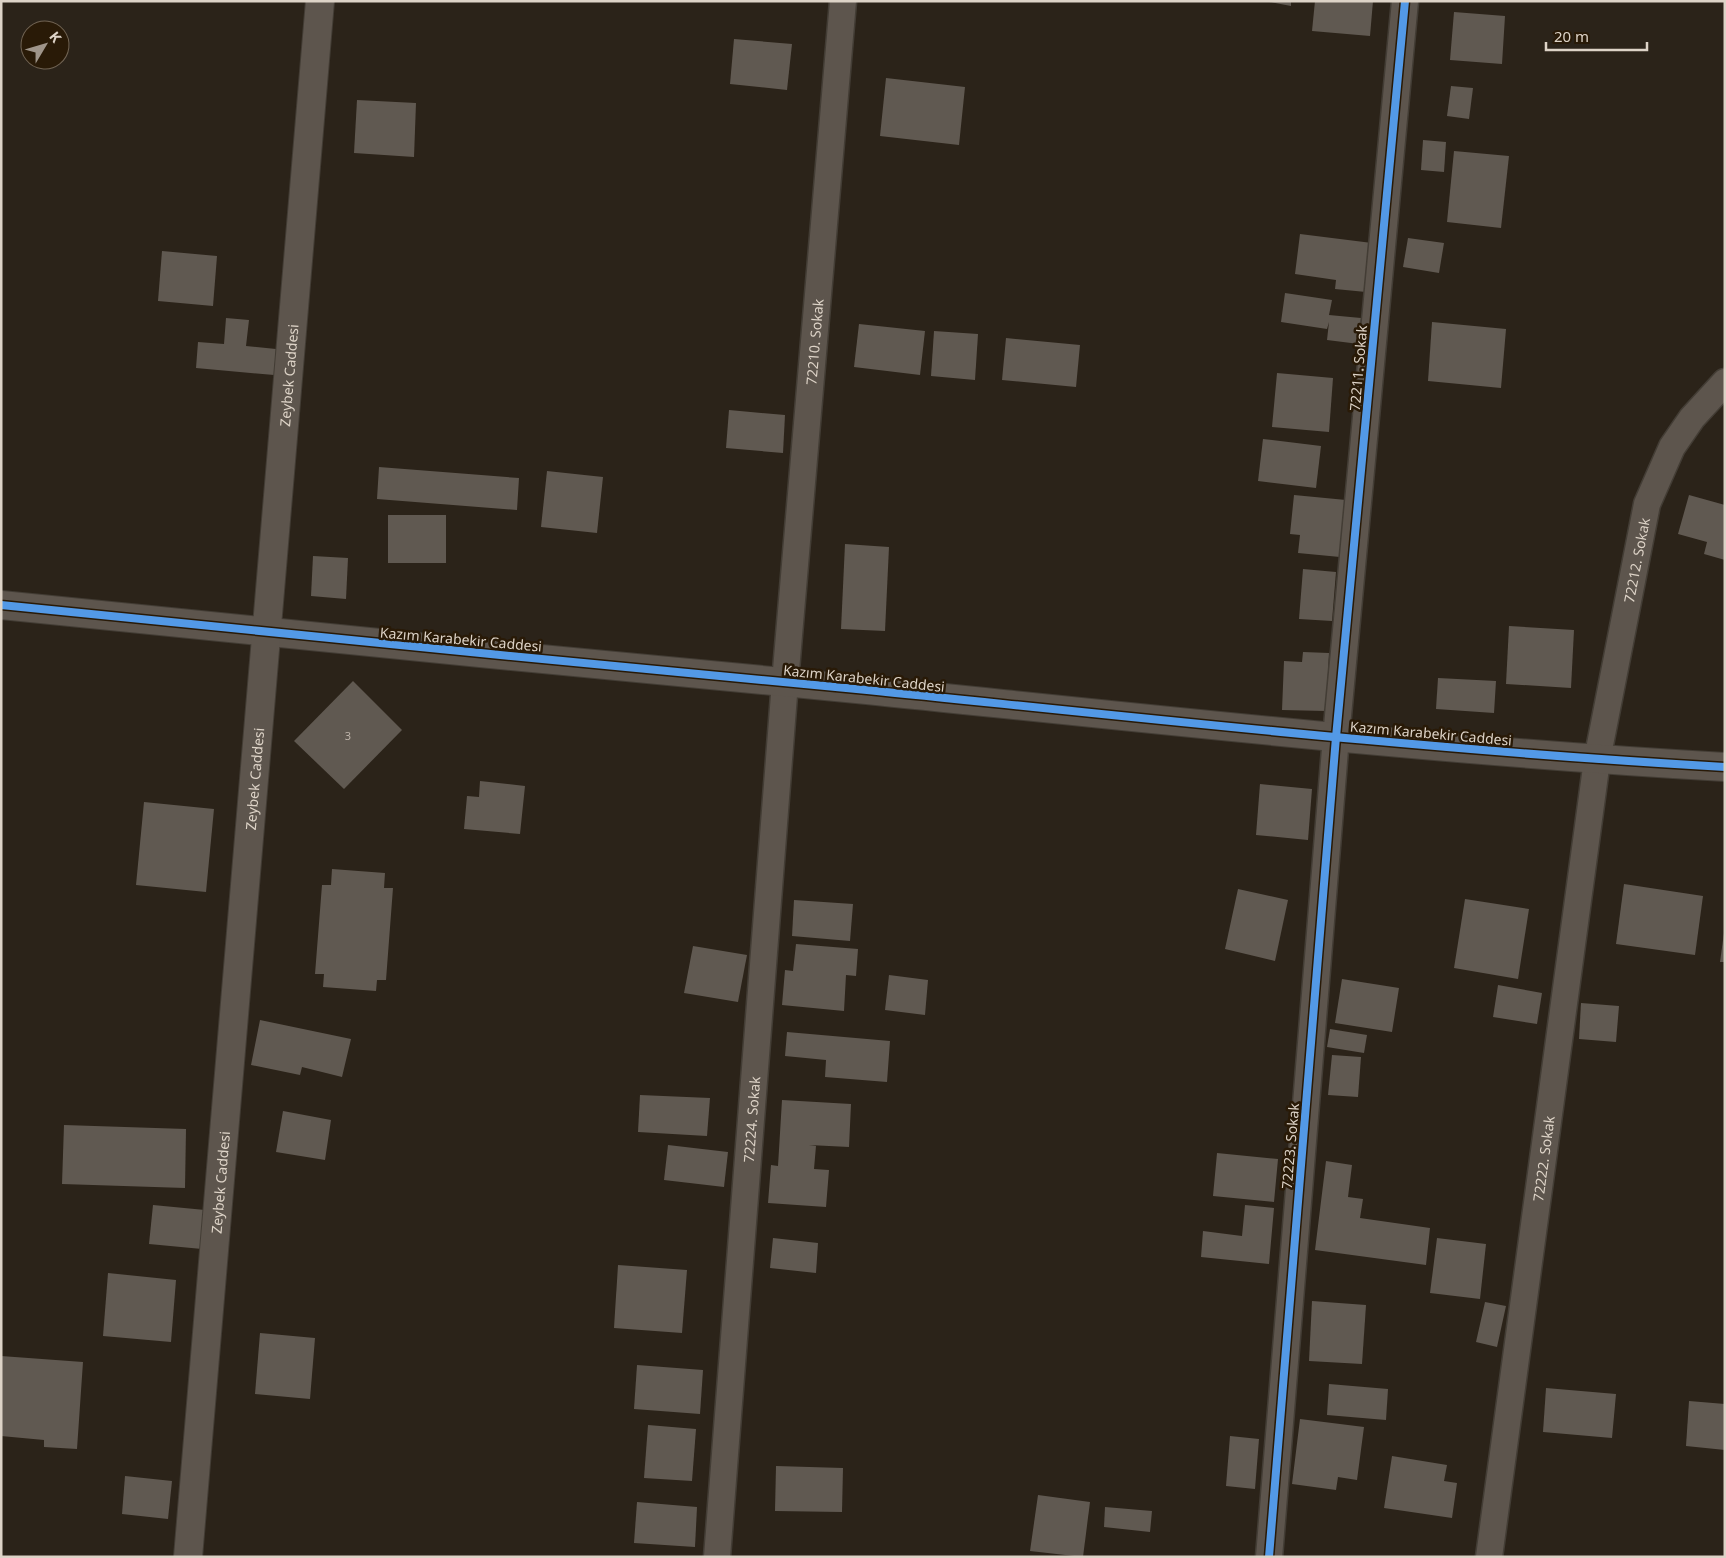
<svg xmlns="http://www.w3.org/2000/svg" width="1726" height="1558" viewBox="0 0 1726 1558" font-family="'Noto Sans',sans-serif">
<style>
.building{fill:#605951}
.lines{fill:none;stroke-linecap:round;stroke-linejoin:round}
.minor-casing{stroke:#433d35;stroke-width:29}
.tertiary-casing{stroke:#433d35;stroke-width:30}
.minor{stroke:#5d554d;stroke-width:26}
.tertiary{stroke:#5d554d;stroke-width:28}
.cycleway-casing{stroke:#291a07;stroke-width:11}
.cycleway{stroke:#5399e6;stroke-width:8}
.labels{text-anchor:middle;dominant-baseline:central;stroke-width:5;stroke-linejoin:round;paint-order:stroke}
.number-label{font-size:11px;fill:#beb4aa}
.street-label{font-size:14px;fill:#ddd3c7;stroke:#291a07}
</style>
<rect width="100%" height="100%" fill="#2b2319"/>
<g class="building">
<path d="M 1264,1 L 1291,1 L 1291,6 Z"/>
<path d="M 1315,1 L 1373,1 L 1370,36 L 1312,31 Z"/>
<path d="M 1454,12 L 1505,16 L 1502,64 L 1450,60 Z"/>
<path d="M 734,39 L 792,44 L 787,90 L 730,84 Z"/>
<path d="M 886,78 L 965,87 L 959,145 L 880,136 Z"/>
<path d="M 1451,86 L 1473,88 L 1469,119 L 1447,116 Z"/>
<path d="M 357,100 L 416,103 L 414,157 L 354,153 Z"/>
<path d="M 1423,140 L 1446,142 L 1444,172 L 1421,170 Z"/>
<path d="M 1454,151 L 1509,156 L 1501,228 L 1447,222 Z"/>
<path d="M 1300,234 L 1372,243 L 1366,292 L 1335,289 L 1336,280 L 1295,274 Z"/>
<path d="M 1408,238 L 1444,243 L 1439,273 L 1403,267 Z"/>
<path d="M 162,251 L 217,256 L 213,306 L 158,301 Z"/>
<path d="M 1285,293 L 1332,300 L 1329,315 L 1361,318 L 1359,344 L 1327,340 L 1329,322 L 1327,329 L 1281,322 Z"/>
<path d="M 226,318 L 249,320 L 246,346 L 276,349 L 274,375 L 196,368 L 198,342 L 224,344 Z"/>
<path d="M 1432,322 L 1506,329 L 1501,388 L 1428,381 Z"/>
<path d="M 859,324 L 925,331 L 920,375 L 854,367 Z"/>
<path d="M 934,331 L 978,334 L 975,380 L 931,376 Z"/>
<path d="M 1006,338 L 1080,345 L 1076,387 L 1002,380 Z"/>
<path d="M 1277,373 L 1333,378 L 1329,432 L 1272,427 Z"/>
<path d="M 729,410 L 785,415 L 783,453 L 726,448 Z"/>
<path d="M 1263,439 L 1321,446 L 1316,488 L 1258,481 Z"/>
<path d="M 379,467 L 519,478 L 517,510 L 377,499 Z"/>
<path d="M 547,471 L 603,477 L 597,533 L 541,527 Z"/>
<path d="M 1294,495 L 1346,500 L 1340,557 L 1298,553 L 1300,535 L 1290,534 Z"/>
<path d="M 1689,495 L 1725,505 L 1725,560 L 1704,554 L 1707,542 L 1678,534 Z"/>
<rect x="388" y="515" width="58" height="48"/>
<path d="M 845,544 L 889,547 L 885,631 L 841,629 Z"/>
<path d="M 313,556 L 348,558 L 346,599 L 311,596 Z"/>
<path d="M 1303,569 L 1336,572 L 1332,621 L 1299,619 Z"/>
<path d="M 1509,626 L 1574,630 L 1571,688 L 1506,684 Z"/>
<path d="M 1303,652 L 1329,653 L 1326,711 L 1282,710 L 1284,661 L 1302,662 Z"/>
<path d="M 1438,678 L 1496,681 L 1494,713 L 1436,709 Z"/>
<path d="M 353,681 L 402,730 L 344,789 L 294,741 Z"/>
<path d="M 480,781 L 525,786 L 520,834 L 464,829 L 467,796 L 479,797 Z"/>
<path d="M 1260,784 L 1312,789 L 1308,840 L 1256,835 Z"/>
<path d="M 144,802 L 214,809 L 206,892 L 136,885 Z"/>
<path d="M 332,869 L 385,873 L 384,888 L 393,888 L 386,980 L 377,980 L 376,991 L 323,987 L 324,974 L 315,974 L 322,885 L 331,885 Z"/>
<path d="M 1624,884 L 1703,896 L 1695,955 L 1616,944 Z"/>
<path d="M 1238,889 L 1288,900 L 1275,961 L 1225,949 Z"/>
<path d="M 1465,899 L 1529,909 L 1518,979 L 1454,968 Z"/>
<path d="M 794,900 L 853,904 L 850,941 L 792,936 Z"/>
<path d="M 1724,933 L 1725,933 L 1725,962 L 1720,962 Z"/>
<path d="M 796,944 L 858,949 L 856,976 L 846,975 L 844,1011 L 782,1005 L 785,970 L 793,971 Z"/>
<path d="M 693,946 L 747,955 L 738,1002 L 684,993 Z"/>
<path d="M 889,975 L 928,980 L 925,1015 L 885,1010 Z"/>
<path d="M 1342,979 L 1399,988 L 1392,1032 L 1335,1023 Z"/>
<path d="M 1498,985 L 1542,993 L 1537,1024 L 1493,1017 Z"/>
<path d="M 1581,1003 L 1619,1006 L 1616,1042 L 1579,1039 Z"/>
<path d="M 260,1020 L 351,1039 L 342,1077 L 302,1067 L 300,1075 L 251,1065 Z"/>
<path d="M 1330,1029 L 1367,1035 L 1364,1053 L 1327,1047 Z"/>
<path d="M 787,1032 L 890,1041 L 887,1082 L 825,1077 L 826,1060 L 785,1056 Z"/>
<path d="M 1332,1055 L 1361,1057 L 1358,1097 L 1328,1095 Z"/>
<path d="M 640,1095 L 710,1098 L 707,1136 L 638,1132 Z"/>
<path d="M 782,1100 L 851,1104 L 849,1147 L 809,1145 L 816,1146 L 814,1169 L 829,1170 L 826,1207 L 768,1203 L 771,1165 L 778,1166 Z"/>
<path d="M 283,1111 L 331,1120 L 325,1160 L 276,1152 Z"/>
<path d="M 64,1125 L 186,1129 L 185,1188 L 62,1184 Z"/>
<path d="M 668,1145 L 728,1152 L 724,1187 L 664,1180 Z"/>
<path d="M 1217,1153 L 1278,1159 L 1274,1202 L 1213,1196 Z"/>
<path d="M 1326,1161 L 1352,1165 L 1348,1197 L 1363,1199 L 1360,1218 L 1430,1228 L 1426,1265 L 1315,1250 Z"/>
<path d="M 153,1205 L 205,1210 L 202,1249 L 149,1244 Z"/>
<path d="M 1245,1205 L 1274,1208 L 1269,1264 L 1201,1257 L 1203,1231 L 1242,1236 Z"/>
<path d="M 773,1238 L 818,1243 L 816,1273 L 770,1268 Z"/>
<path d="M 1437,1238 L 1486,1244 L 1480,1299 L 1430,1293 Z"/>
<path d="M 618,1265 L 687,1270 L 682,1333 L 614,1328 Z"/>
<path d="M 108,1273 L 176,1280 L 171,1342 L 103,1336 Z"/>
<path d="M 1312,1301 L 1366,1305 L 1362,1364 L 1309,1361 Z"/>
<path d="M 1485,1302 L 1506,1306 L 1497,1347 L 1476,1342 Z"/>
<path d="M 260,1333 L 315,1338 L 310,1399 L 255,1394 Z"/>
<path d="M 1,1356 L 83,1362 L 77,1449 L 44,1447 L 44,1440 L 1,1436 Z"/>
<path d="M 637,1365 L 703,1370 L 700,1414 L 634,1409 Z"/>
<path d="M 1329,1384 L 1388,1389 L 1386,1420 L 1327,1415 Z"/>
<path d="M 1546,1388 L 1616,1394 L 1612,1438 L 1543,1432 Z"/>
<path d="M 1689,1401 L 1725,1404 L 1725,1450 L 1686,1446 Z"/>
<path d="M 1300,1419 L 1364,1427 L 1357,1480 L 1338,1477 L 1336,1490 L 1292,1484 Z"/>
<path d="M 648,1425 L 696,1429 L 692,1481 L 644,1478 Z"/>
<path d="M 1230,1436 L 1259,1439 L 1255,1489 L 1226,1486 Z"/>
<path d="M 1392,1456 L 1447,1465 L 1444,1481 L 1457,1483 L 1452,1518 L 1384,1508 Z"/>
<path d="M 776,1466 L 843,1468 L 842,1512 L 775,1511 Z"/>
<path d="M 125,1476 L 172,1481 L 168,1519 L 122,1514 Z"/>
<path d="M 1038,1495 L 1090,1502 L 1083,1557 L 1030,1551 Z"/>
<path d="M 637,1502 L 697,1507 L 695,1547 L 634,1543 Z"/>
<path d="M 1105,1507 L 1152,1511 L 1150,1532 L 1104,1527 Z"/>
</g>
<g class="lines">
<defs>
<g id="minor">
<path id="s1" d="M 717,1557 L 785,682 L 843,1"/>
<path d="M 1269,1557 L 1336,737 L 1405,1"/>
<path id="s2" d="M 1489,1557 L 1597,760 L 1647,504 L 1672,447 L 1692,418 L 1725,382"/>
</g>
<g id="tertiary">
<path d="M 1,605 C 290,636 578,662 867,690 C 1153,719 1438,751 1725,767"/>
<path id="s3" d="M 188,1557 L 320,1"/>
</g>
</defs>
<use href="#minor" class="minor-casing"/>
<use href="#tertiary" class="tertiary-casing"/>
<use href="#minor" class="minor"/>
<use href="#tertiary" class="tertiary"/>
<defs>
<g id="cycleway">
<path d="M 1,605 C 290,636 578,662 867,690 C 1153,719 1438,751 1725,767"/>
<path d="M 1269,1557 L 1336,737 L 1405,1"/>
</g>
</defs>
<use href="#cycleway" class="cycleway-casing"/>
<use href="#cycleway" class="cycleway"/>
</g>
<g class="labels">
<g class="number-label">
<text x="348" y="735">3</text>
</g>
<g class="street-label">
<text stroke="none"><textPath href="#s1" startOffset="1219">72210. Sokak</textPath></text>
<text transform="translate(1358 368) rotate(-85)">72211. Sokak</text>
<text stroke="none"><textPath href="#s3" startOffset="1186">Zeybek Caddesi</textPath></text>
<text stroke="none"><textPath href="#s2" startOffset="1008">72212. Sokak</textPath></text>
<text transform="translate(461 639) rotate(5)">Kazım Karabekir Caddesi</text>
<text transform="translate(864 678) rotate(6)">Kazım Karabekir Caddesi</text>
<text transform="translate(1431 733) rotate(5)">Kazım Karabekir Caddesi</text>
<text stroke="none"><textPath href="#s3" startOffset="781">Zeybek Caddesi</textPath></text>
<text stroke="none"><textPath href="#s1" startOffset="439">72224. Sokak</textPath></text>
<text transform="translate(1290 1146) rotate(-85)">72223. Sokak</text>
<text stroke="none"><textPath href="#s2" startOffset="402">72222. Sokak</textPath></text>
<text stroke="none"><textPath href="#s3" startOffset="376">Zeybek Caddesi</textPath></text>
</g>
</g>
<rect width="1726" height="1558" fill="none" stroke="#ddd3c7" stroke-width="5"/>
<g transform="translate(45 45) rotate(52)"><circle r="24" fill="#291a07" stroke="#716454"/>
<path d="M0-4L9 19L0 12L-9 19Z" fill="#9f958a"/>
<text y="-8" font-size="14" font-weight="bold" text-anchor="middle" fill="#ddd3c7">K</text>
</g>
<path d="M1546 42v8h101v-8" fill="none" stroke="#ddd3c7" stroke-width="2.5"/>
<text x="1554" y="42" font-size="15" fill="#ddd3c7" stroke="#291a07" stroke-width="4" paint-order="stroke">20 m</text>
</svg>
